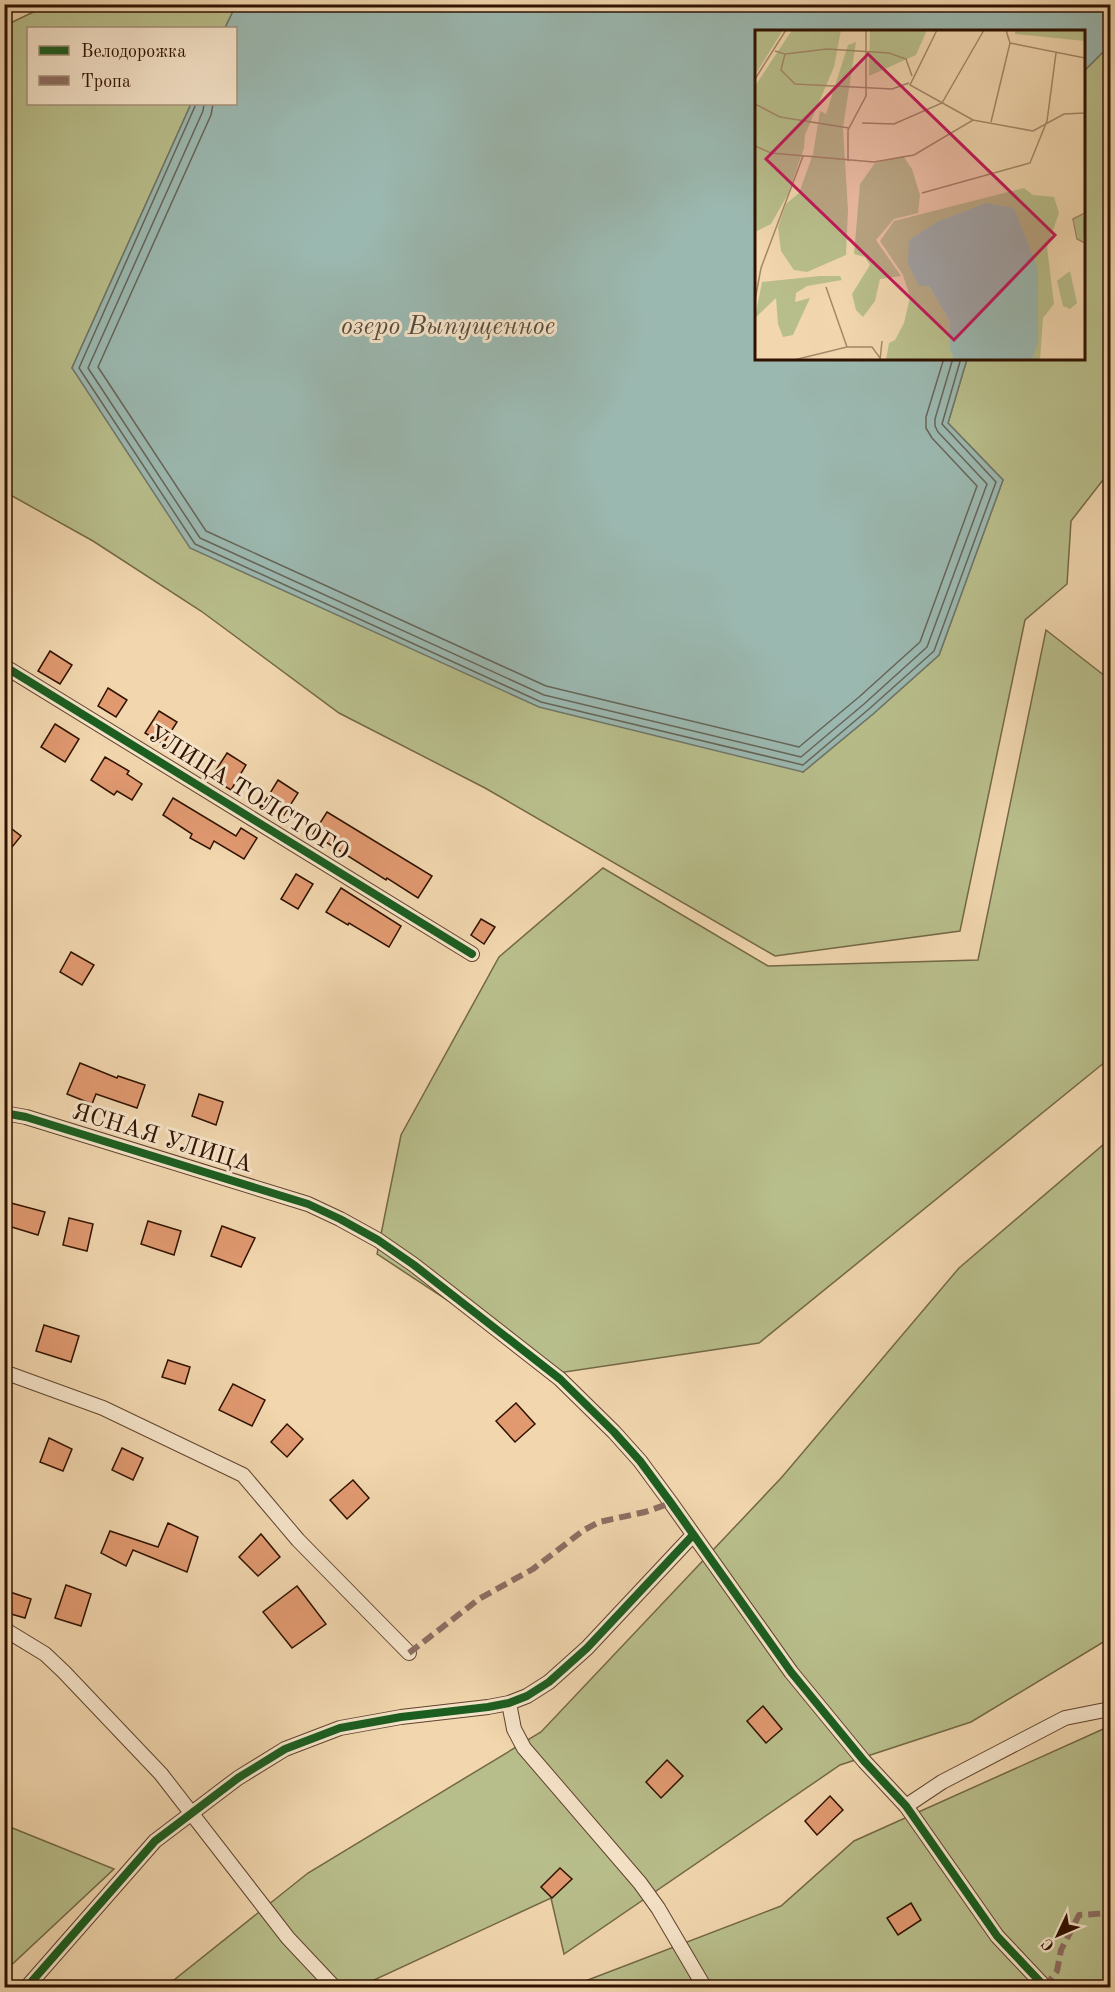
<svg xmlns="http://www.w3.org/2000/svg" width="1115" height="1992" viewBox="0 0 1115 1992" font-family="'Old Standard TT',serif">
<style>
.green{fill:#b8be8b;stroke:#746846;stroke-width:1.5}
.water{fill:#9bb8b0;stroke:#70766a;stroke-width:1.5}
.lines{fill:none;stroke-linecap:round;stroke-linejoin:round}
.shore{stroke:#666558;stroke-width:1.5}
.building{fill:#e19970;stroke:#301200;stroke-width:1.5}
.street-casing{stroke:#60432c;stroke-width:16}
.street{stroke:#f6e4ca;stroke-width:14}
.quiet{stroke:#8d6e63;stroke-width:6;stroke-dasharray:12 6;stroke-linecap:butt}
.cycleway-casing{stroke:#f6e4ca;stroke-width:11}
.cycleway{stroke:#1b5e20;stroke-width:8}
.labels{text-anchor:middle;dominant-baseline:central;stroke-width:6;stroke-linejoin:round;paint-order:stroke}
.street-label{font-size:24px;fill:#301200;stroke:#f6e4ca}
.water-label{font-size:26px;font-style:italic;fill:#554c3e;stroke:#f6e4ca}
.inset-road{fill:none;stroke:#a48868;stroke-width:1.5}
.view{fill:#c2185b;fill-opacity:0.15;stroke:#c2185b;stroke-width:3}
.inset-edge{fill:none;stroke:#301200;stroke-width:3}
</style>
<rect width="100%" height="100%" fill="#f1d6ae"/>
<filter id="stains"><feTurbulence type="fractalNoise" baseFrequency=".00333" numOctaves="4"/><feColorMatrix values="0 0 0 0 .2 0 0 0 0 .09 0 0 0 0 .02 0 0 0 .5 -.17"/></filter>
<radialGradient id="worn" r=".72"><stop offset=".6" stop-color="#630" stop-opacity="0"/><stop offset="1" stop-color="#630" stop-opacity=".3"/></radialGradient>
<g class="green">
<path d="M 48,5 L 236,5 L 225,28 L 28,28 L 28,104 L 191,104 L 72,368 L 803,772 L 873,714 L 939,655 L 1003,480 L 948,423 L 967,359 L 1084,358 L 1084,71 L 1110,45 L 1110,471 L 1071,521 L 1067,584 L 1025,620 L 960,931 L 775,956 L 485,788 L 339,713 L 201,611 L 93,541 L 5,492 L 4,26 Z"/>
<path d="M 1046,630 L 1110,680 L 1110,1058 L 759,1343 L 558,1373 L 377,1254 L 401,1135 L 499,957 L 603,868 L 768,966 L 978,960 Z"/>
<path d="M 1110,1139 L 1110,1638 L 971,1722 L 840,1765 L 564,1954 L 551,1898 L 359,1987 L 164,1988 L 308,1873 L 541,1732 L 782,1477 L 959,1268 Z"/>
<path d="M 1110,1726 L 1110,1987 L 567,1988 L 781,1906 L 854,1841 Z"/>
<path d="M 5,1825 L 114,1869 L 5,1971 Z"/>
</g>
<path class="water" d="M 236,5 L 1110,5 L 1110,45 L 1084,71 L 1084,32 L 756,32 L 756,358 L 967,359 L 948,423 L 1003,480 L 939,655 L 873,714 L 803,772 L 539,707 L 190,548 L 72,368 L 191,104 L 236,104 L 236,28 L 225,28 Z"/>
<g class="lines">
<g class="shore">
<path d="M 196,104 L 79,368 L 195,544 L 541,702 L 803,765 L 869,709 L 934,651 L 996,482 L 942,424 L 961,358"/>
<path d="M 204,104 L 203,111 L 88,368 L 200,538 L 544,695 L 801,757 L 864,704 L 927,647 L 987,484 L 938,432 L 935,426 L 935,419 L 953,358"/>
<path d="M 213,104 L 211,115 L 98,367 L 206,531 L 546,686 L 799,747 L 859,697 L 920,642 L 977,486 L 932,438 L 926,428 L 926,417 L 944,358"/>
</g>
</g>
<g class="building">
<path d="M 50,651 L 72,665 L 60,684 L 38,671 Z"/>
<path d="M 108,688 L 127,700 L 116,717 L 98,706 Z"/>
<path d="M 159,711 L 177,722 L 163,744 L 145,733 Z"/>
<path d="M 55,724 L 79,739 L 65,762 L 41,747 Z"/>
<path d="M 227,753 L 246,765 L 231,790 L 211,778 Z"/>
<path d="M 105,757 L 129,771 L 127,774 L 142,784 L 132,800 L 117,791 L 114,795 L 91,780 Z"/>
<path d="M 278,780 L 298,793 L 284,815 L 264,803 Z"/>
<path d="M 173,798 L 236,836 L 241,828 L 257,838 L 244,859 L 214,841 L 210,849 L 190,838 L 192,834 L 163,815 Z"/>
<path d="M 327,812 L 432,876 L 418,898 L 387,878 L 386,880 L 313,834 Z"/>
<path d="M 4,823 L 21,836 L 4,857 Z"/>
<path d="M 296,874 L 313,884 L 298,909 L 281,899 Z"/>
<path d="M 341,888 L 401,926 L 389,947 L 349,923 L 348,925 L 326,912 Z"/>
<path d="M 481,919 L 495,927 L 484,944 L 471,935 Z"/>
<path d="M 71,952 L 94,965 L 82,985 L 60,972 Z"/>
<path d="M 80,1063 L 117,1078 L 118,1076 L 145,1085 L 137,1108 L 96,1094 L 92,1104 L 67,1094 Z"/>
<path d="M 199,1094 L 223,1102 L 216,1125 L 192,1116 Z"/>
<path d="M 11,1203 L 45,1212 L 38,1235 L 5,1225 Z"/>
<path d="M 69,1218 L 93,1224 L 87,1251 L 63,1245 Z"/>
<path d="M 148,1221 L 181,1231 L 174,1255 L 141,1244 Z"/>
<path d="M 222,1226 L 255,1238 L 241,1267 L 211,1256 Z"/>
<path d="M 44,1325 L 79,1336 L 71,1362 L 36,1351 Z"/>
<path d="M 168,1360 L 190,1367 L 185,1384 L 162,1377 Z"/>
<path d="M 233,1384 L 265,1400 L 252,1426 L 219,1410 Z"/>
<path d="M 516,1403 L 535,1424 L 515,1442 L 496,1421 Z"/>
<path d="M 287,1424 L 303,1439 L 287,1457 L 271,1442 Z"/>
<path d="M 49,1438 L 72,1449 L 63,1471 L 40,1462 Z"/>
<path d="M 122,1448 L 143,1458 L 133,1480 L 112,1470 Z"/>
<path d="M 353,1480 L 369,1498 L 347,1519 L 330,1500 Z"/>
<path d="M 168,1523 L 198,1537 L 187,1572 L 133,1550 L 126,1566 L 101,1553 L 110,1531 L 158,1547 Z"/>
<path d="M 261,1534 L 280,1557 L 258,1576 L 239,1557 Z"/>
<path d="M 66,1585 L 91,1594 L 81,1626 L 55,1618 Z"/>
<path d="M 297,1586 L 326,1624 L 292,1648 L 263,1612 Z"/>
<path d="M 7,1591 L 31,1599 L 25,1618 L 4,1612 Z"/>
<path d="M 763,1706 L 782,1729 L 766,1743 L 747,1721 Z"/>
<path d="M 667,1760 L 683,1776 L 661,1798 L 646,1782 Z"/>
<path d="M 830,1796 L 843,1810 L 817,1835 L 805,1821 Z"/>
<path d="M 560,1868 L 572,1879 L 552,1898 L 541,1887 Z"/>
<path d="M 911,1903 L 921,1920 L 898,1935 L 887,1918 Z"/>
</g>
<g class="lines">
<defs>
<g id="street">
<path d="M 4,666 L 472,954"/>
<path d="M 4,1113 L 26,1117 L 308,1204 L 340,1219 L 378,1240 L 414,1265 L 560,1379 L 614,1432 L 640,1461 L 671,1503 L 791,1672 L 864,1761 L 906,1806 L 997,1936 L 1046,1988"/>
<path d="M 4,1372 L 103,1408 L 243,1475 L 298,1540 L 409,1653"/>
<path d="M 4,1629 L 45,1654 L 64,1672 L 161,1774 L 288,1938 L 335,1988"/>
<path d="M 509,1703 L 514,1729 L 524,1748 L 640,1883 L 658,1908 L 705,1988"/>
<path d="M 906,1806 L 942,1782 L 1065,1718 L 1110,1709"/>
<path d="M 26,1988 L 155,1841 L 238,1778 L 285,1749 L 340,1728 L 401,1717 L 488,1707 L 509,1703 L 527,1696 L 549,1682 L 587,1648 L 693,1535"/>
</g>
</defs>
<use href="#street" class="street-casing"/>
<use href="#street" class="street"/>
<g class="quiet">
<path d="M 409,1653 L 479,1599 L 533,1569 L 584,1530 L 599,1522 L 645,1512 L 671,1503"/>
<path d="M 1045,1987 L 1057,1971 L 1061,1950 L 1079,1915 L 1110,1913"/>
</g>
<defs>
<g id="cycleway">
<path d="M 4,666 L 472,954"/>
<path d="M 4,1113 L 26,1117 L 308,1204 L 340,1219 L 378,1240 L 414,1265 L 560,1379 L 614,1432 L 640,1461 L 671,1503 L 791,1672 L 864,1761 L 906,1806 L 997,1936 L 1046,1988"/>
<path d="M 26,1988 L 155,1841 L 238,1778 L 285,1749 L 340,1728 L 401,1717 L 488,1707 L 509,1703 L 527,1696 L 549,1682 L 587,1648 L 693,1535"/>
</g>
</defs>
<use href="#cycleway" class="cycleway-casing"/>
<use href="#cycleway" class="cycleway"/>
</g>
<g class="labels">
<g class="street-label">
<text transform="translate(248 794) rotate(32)">УЛИЦА ТОЛСТОГО</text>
<text transform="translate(162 1139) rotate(17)">ЯСНАЯ УЛИЦА</text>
</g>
<g class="water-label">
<text x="448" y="327">озеро Выпущенное</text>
</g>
</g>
<g transform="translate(755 30)">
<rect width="330" height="330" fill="#f1d6ae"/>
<path d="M 0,0 L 28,0 L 0,45 ZM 37,0 L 86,0 L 79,37 L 50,105 L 49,118 L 33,164 L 16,194 L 0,202 L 0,56 ZM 115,0 L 172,0 L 161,25 L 114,46 ZM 260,0 L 330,0 L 330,11 L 260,4 ZM 101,12 L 88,98 L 93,180 L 91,225 L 52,242 L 39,240 L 26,221 L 23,197 L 31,174 L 44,163 L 58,124 L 65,81 L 71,84 L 93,15 ZM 148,126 L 157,139 L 165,165 L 163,183 L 139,189 L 121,210 L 146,246 L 125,249 L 120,271 L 108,287 L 101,280 L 97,264 L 115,235 L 110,227 L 99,224 L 105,154 L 120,133 ZM 269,158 L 278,165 L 299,167 L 304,183 L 292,217 L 299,274 L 288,288 L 285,330 L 277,330 L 283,292 L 283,239 L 174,256 L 195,292 L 195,320 L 199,330 L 131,330 L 134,313 L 140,310 L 149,293 L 155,267 L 148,245 L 125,211 L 139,191 ZM 328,185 L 330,194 L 328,212 L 323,209 L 319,189 ZM 315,241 L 322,273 L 315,279 L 308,276 L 302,251 ZM 65,246 L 85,246 L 87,250 L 52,256 L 41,263 L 40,272 L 55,268 L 38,305 L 28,307 L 23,294 L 21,268 L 0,288 L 7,252 Z" fill="#b8be8b"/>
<path d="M 231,173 L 259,178 L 283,239 L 283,311 L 277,330 L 199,330 L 195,320 L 195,292 L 174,256 L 164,256 L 153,234 L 154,210 L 184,191 Z" fill="#9bb8b0"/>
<path class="inset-road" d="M 182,0 L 155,55 L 218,90M 255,13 L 330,28M 20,21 L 30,24 L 26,40 L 40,54 L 137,59 L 154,53M 30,24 L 72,19 L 134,23 L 151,29 L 157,46M 0,49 L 31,0M 0,74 L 25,87 L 94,98M 236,92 L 255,13 L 251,0M 107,93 L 139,94 L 187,73 L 229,0M 0,116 L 16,123 L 119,132 L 159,125 L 218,90 L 278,101 L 309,84 L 330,83M 93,131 L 93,100 L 111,66 L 111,0M 167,163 L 275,133 L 292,91 L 301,23M 330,183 L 318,189 L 322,209 L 330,213M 0,270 L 6,238 L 48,126M 92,317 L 117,317 L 125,328M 39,330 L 92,317 L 71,257M 125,330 L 127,311"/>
<path class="view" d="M 113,24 L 300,205 L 199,310 L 11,129 Z"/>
<rect width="330" height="330" class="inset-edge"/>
</g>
<rect width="1115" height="1992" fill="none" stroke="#f1d6ae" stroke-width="24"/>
<rect x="6" y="6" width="1103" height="1980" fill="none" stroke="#301200" stroke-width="3"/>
<rect x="12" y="12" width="1091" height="1968" fill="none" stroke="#301200" stroke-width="1.5"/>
<rect x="27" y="27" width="210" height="78" fill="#f6e4ca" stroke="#a79079" stroke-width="1.5"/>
<rect x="39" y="46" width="30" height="9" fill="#1b5e20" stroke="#a79079" stroke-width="1.5"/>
<text x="81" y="57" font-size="18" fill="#301200">Велодорожка</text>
<rect x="39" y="76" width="30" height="9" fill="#8d6e63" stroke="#a79079" stroke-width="1.5"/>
<text x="81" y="87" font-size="18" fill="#301200">Тропа</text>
<g transform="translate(1058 1935) rotate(226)" stroke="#f6e4ca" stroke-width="4.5" paint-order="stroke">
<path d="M0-4.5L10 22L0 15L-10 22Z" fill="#301200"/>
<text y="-9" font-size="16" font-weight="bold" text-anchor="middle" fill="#301200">С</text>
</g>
<rect width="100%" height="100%" filter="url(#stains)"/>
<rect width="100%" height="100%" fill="url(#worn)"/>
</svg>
